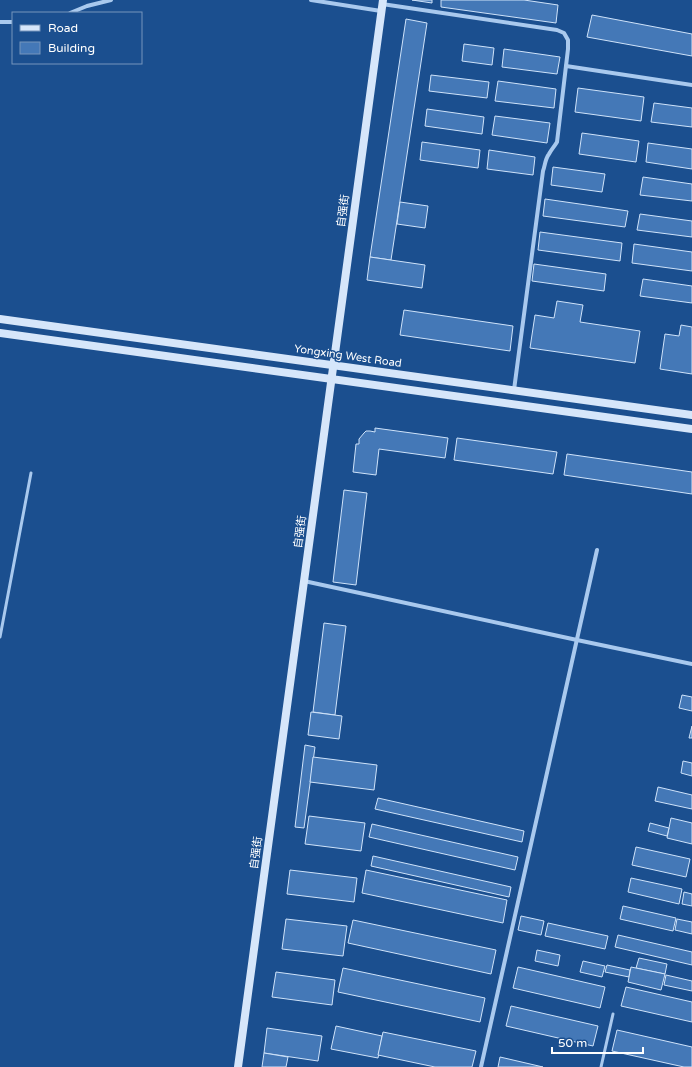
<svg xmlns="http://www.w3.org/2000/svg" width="692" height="1067" viewBox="0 0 692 1067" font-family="'Varela Round','Noto Sans SC',sans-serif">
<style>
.building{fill:#4478b7;stroke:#cfe3fa}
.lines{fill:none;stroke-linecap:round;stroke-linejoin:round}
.lane{stroke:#a9c9ee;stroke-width:3}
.street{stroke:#a9c9ee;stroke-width:4}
.secondary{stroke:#d6e6fa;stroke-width:8}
.labels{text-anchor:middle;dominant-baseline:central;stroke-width:3;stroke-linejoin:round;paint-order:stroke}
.street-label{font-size:11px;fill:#fff;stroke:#1b4f8f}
</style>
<rect width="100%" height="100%" fill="#1b4f8f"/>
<g class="building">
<path d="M 412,0 L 432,0 L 432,3 Z"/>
<path d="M 441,0 L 524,0 L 558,5 L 556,23 L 441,7 Z"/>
<path d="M 592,15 L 692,34 L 692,56 L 587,37 Z"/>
<path d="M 406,19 L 427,23 L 391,260 L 370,257 Z"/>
<path d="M 464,44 L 494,48 L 492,65 L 462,61 Z"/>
<path d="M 504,49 L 560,57 L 557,74 L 502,67 Z"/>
<path d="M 431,75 L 489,82 L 487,98 L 429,91 Z"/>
<path d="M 498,81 L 556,89 L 554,108 L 495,101 Z"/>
<path d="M 578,88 L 644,97 L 641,121 L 575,112 Z"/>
<path d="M 654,103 L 692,108 L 692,127 L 651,122 Z"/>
<path d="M 427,109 L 484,117 L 482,134 L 425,126 Z"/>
<path d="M 495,116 L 550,123 L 547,143 L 492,135 Z"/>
<path d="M 582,133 L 639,141 L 636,162 L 579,154 Z"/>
<path d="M 422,142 L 480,150 L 478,168 L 420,160 Z"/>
<path d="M 648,143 L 692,149 L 692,169 L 646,162 Z"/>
<path d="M 489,150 L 535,157 L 533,175 L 487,169 Z"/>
<path d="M 553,167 L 605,174 L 602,192 L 551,185 Z"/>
<path d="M 643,177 L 692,184 L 692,201 L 640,195 Z"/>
<path d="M 545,199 L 628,211 L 625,227 L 543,216 Z"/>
<path d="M 400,202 L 428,206 L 425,228 L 397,224 Z"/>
<path d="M 640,214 L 692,221 L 692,237 L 637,230 Z"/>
<path d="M 540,232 L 622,243 L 620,261 L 538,250 Z"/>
<path d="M 634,244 L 692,252 L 692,271 L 632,263 Z"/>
<path d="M 370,257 L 425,265 L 422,288 L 367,280 Z"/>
<path d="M 534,264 L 606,274 L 604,291 L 532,281 Z"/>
<path d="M 643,279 L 692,286 L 692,303 L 640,296 Z"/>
<path d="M 557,301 L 583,305 L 580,322 L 640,331 L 635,363 L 530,348 L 535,315 L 554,318 Z"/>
<path d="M 404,310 L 513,326 L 510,351 L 400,335 Z"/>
<path d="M 681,325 L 692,327 L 692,374 L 660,369 L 665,334 L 679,336 Z"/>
<path d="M 375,428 L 448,438 L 445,458 L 379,449 L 376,475 L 353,472 L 356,444 L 359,444 L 359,439 L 364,433 L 366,431 L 370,431 L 375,432 Z"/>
<path d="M 457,438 L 557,452 L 553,474 L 454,460 Z"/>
<path d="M 567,454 L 692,472 L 692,494 L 564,475 Z"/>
<path d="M 344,490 L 367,493 L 356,585 L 333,582 Z"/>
<path d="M 324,623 L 346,626 L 335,715 L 313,712 Z"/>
<path d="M 682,695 L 692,697 L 692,711 L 679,708 Z"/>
<path d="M 311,712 L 342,716 L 339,739 L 308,735 Z"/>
<path d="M 692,726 L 692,738 L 689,738 Z"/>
<path d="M 305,745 L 315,747 L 304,828 L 295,827 Z"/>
<path d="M 313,757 L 377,765 L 374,790 L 310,782 Z"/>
<path d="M 683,761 L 692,763 L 692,776 L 681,773 Z"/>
<path d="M 658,787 L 692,795 L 692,809 L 655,801 Z"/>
<path d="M 378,798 L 524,831 L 522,842 L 375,809 Z"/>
<path d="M 309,816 L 365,823 L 361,851 L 305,844 Z"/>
<path d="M 671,818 L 692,823 L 692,844 L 667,838 Z"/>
<path d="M 650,823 L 669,828 L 667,836 L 648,831 Z"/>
<path d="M 372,824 L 518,857 L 515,870 L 369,837 Z"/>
<path d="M 636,847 L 690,859 L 686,877 L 632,865 Z"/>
<path d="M 373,856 L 511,887 L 509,897 L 371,866 Z"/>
<path d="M 290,870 L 357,878 L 354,902 L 287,894 Z"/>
<path d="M 366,870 L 507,900 L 503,923 L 362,893 Z"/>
<path d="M 631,878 L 682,889 L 679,904 L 628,892 Z"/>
<path d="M 684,892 L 692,894 L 692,906 L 682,904 Z"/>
<path d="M 623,906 L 676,918 L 673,931 L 620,919 Z"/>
<path d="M 521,916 L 544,921 L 541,935 L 518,930 Z"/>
<path d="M 286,919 L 347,926 L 343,956 L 282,949 Z"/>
<path d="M 677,919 L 692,922 L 692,934 L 675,930 Z"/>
<path d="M 353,920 L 496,950 L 491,974 L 348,943 Z"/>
<path d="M 548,923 L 608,936 L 605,949 L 545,936 Z"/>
<path d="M 618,935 L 692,952 L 692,965 L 615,947 Z"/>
<path d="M 537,950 L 560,955 L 558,966 L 535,961 Z"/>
<path d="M 639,958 L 667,964 L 665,974 L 636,968 Z"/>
<path d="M 583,961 L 605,966 L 602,977 L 580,972 Z"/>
<path d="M 607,965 L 630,970 L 629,977 L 605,972 Z"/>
<path d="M 518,967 L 605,987 L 600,1008 L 513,988 Z"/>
<path d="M 631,967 L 665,974 L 661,990 L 628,982 Z"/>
<path d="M 343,968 L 485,998 L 480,1022 L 338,992 Z"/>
<path d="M 276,972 L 335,980 L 332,1005 L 272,997 Z"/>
<path d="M 666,975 L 692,981 L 692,991 L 664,985 Z"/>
<path d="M 626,987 L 692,1002 L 692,1022 L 621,1006 Z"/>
<path d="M 511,1006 L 598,1026 L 593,1046 L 506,1026 Z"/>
<path d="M 336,1026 L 382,1036 L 378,1058 L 331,1049 Z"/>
<path d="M 267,1028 L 322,1036 L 318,1061 L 264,1053 Z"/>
<path d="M 617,1030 L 692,1047 L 692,1067 L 684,1067 L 612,1051 Z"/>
<path d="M 383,1032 L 476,1051 L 472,1067 L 435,1067 L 378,1055 Z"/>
<path d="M 264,1053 L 288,1057 L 286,1067 L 262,1067 Z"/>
<path d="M 500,1057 L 543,1067 L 498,1067 Z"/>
</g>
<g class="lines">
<g class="lane">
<path d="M 0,637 L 31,473"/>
<path d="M 601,1067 L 613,1014"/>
</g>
<g class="street">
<path d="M 311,0 L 381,11"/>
<path d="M 382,4 L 557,30 L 564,33 L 568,40 L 568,49 L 557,142 C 554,147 551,150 549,154 C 545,159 545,166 543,171 L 514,390"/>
<path d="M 70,13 L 87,6 L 111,0"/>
<path d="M 0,22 L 13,22"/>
<path d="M 566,66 L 692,85"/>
<path d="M 304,581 L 577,640 L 692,664"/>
<path d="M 481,1067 L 597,550"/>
</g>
<g class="secondary">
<path d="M 0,319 L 692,415"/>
<path d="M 0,333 L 692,429"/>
<path d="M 238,1067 L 383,0"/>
</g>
</g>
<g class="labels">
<g class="street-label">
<text transform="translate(343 211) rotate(-82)">自强街</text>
<text transform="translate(348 356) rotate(8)">Yongxing West Road</text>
<text transform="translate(300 532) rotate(-82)">自强街</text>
<text transform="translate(256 853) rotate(-82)">自强街</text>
</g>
</g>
<rect x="12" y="12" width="130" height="52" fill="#1b4f8f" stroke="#7695bc"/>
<rect x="20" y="25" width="20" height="6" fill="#d6e6fa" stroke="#7695bc"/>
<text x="48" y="32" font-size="12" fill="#ffffff">Road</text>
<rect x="20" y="42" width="20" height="12" fill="#4478b7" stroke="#7695bc"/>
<text x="48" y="52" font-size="12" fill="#ffffff">Building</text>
<path d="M552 1047v6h91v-6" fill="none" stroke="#ffffff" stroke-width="2"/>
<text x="558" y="1047" font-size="12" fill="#ffffff" stroke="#1b4f8f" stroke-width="3" paint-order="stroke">50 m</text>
</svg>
